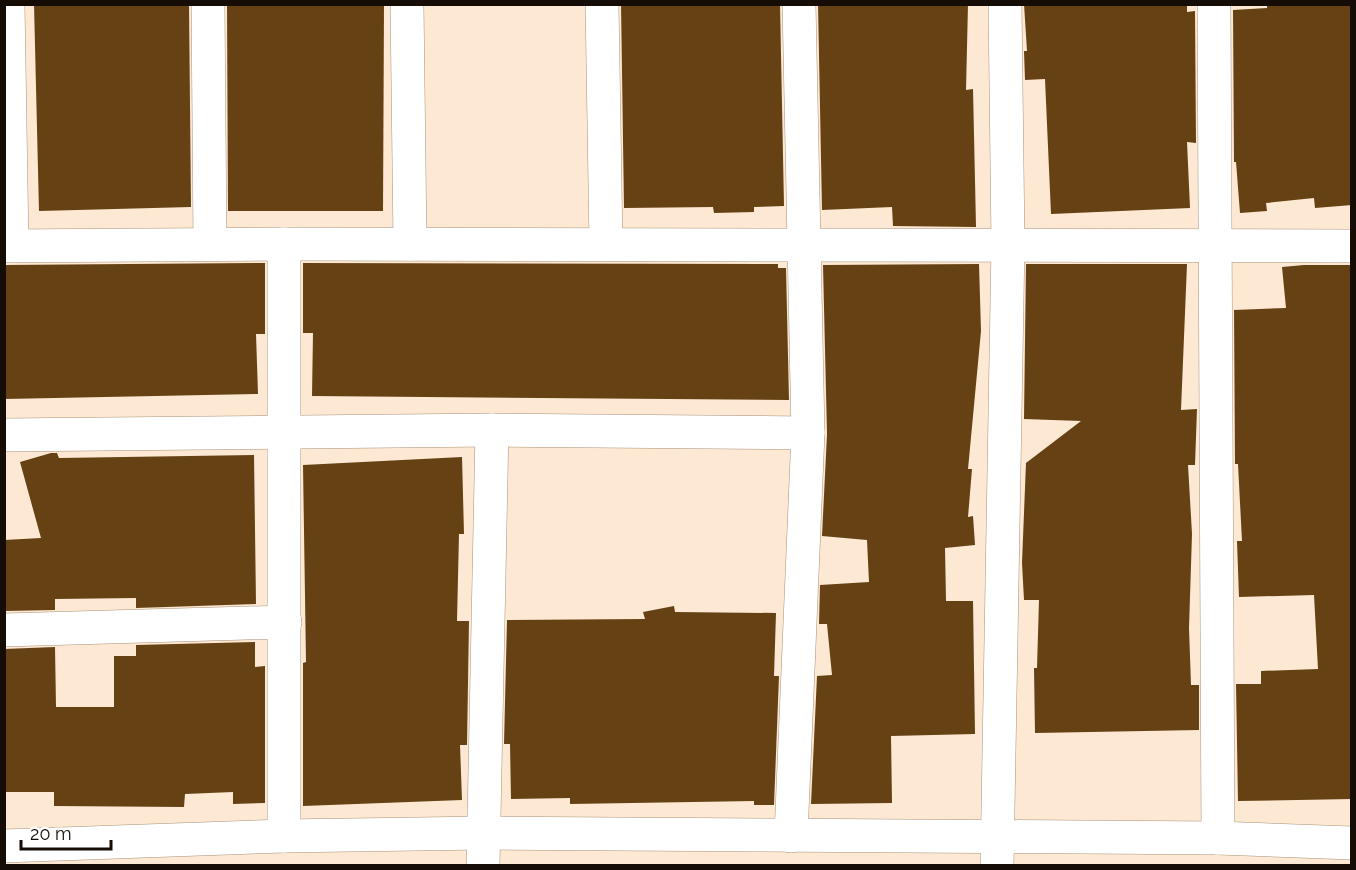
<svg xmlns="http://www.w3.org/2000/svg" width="1356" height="870" viewBox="0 0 1356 870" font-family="Raleway,sans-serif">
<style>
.building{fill:#664114}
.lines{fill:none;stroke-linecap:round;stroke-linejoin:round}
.minor-casing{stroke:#a9927a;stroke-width:34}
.minor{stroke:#fff;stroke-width:33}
</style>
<rect width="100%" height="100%" fill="#fce8d3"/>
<g class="building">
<path d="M 34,4 L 189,4 L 191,207 L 39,211 Z"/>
<path d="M 227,4 L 384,4 L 383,211 L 228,211 Z"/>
<path d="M 621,4 L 780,4 L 784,206 L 754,207 L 754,212 L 714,213 L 713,207 L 624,208 Z"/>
<path d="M 818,4 L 968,4 L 966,90 L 973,89 L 976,227 L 893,226 L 892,207 L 822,210 Z"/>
<path d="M 1024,4 L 1187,4 L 1187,12 L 1195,11 L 1196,143 L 1187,142 L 1190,208 L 1051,214 L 1045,79 L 1025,80 L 1024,51 L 1027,51 Z"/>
<path d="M 1267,4 L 1352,4 L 1352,205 L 1315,208 L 1314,198 L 1266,203 L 1267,211 L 1240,213 L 1236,162 L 1234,162 L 1233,10 L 1267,8 Z"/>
<path d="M 265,263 L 265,334 L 256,334 L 258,394 L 4,399 L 4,265 Z"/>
<path d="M 303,263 L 778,264 L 778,268 L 786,268 L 789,400 L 312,396 L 313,333 L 303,333 Z"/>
<path d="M 979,264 L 981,331 L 968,469 L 972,469 L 968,517 L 973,516 L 975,545 L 945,548 L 946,601 L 973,601 L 975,734 L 891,736 L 892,803 L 811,804 L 817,676 L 832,675 L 827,624 L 819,624 L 820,585 L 869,582 L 867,540 L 822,536 L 827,434 L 823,265 Z"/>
<path d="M 1026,264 L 1187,264 L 1181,410 L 1197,409 L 1195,465 L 1188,465 L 1192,534 L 1189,628 L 1191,685 L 1199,685 L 1199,730 L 1035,733 L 1034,668 L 1037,668 L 1039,600 L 1024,600 L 1022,563 L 1026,463 L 1081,421 L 1024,419 Z"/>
<path d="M 1304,265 L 1352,265 L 1352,799 L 1238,801 L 1236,684 L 1261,684 L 1261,671 L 1318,669 L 1314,595 L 1239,597 L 1237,541 L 1242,541 L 1238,464 L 1235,464 L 1234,310 L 1286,308 L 1282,267 Z"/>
<path d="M 51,453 L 57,453 L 59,458 L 254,455 L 256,604 L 136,608 L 136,598 L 55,599 L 55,610 L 4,611 L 4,540 L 41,538 L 20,462 Z"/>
<path d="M 462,457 L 464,534 L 459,534 L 457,621 L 469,621 L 467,745 L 460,745 L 462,800 L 303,806 L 303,663 L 306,662 L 303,465 Z"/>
<path d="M 674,606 L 675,612 L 776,613 L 774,676 L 779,676 L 774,805 L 754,805 L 754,801 L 570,804 L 570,798 L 511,799 L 510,744 L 504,744 L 507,620 L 645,619 L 643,612 Z"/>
<path d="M 255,642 L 255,667 L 265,666 L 265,803 L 233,804 L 233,792 L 185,794 L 184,807 L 54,806 L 54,792 L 4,792 L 4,649 L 55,647 L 56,707 L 114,707 L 114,656 L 136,656 L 136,645 Z"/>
</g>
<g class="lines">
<defs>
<g id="minor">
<path d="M 8,4 L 12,245"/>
<path d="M 208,4 L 210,244"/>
<path d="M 407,4 L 410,244"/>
<path d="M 602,4 L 606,244"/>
<path d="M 1214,4 L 1218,838"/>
<path d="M 4,246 L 284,244 L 1352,246"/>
<path d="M 4,435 L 492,430 L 808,433"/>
<path d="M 4,630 L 285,622"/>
<path d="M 284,836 L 284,244"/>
<path d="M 791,836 L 808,433 L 799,4"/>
<path d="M 4,846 L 284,836 L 484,833 L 1218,838 L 1352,843"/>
<path d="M 483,866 L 492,430"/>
<path d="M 997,866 L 1008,244 L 1005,4"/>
</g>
</defs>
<use href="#minor" class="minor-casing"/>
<use href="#minor" class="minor"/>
</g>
<rect width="1356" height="870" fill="none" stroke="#150d05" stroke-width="12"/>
<path d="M21 840v9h90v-9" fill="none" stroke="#150d05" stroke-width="3"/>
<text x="30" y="840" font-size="18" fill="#150d05" stroke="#ffffff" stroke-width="4.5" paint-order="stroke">20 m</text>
</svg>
